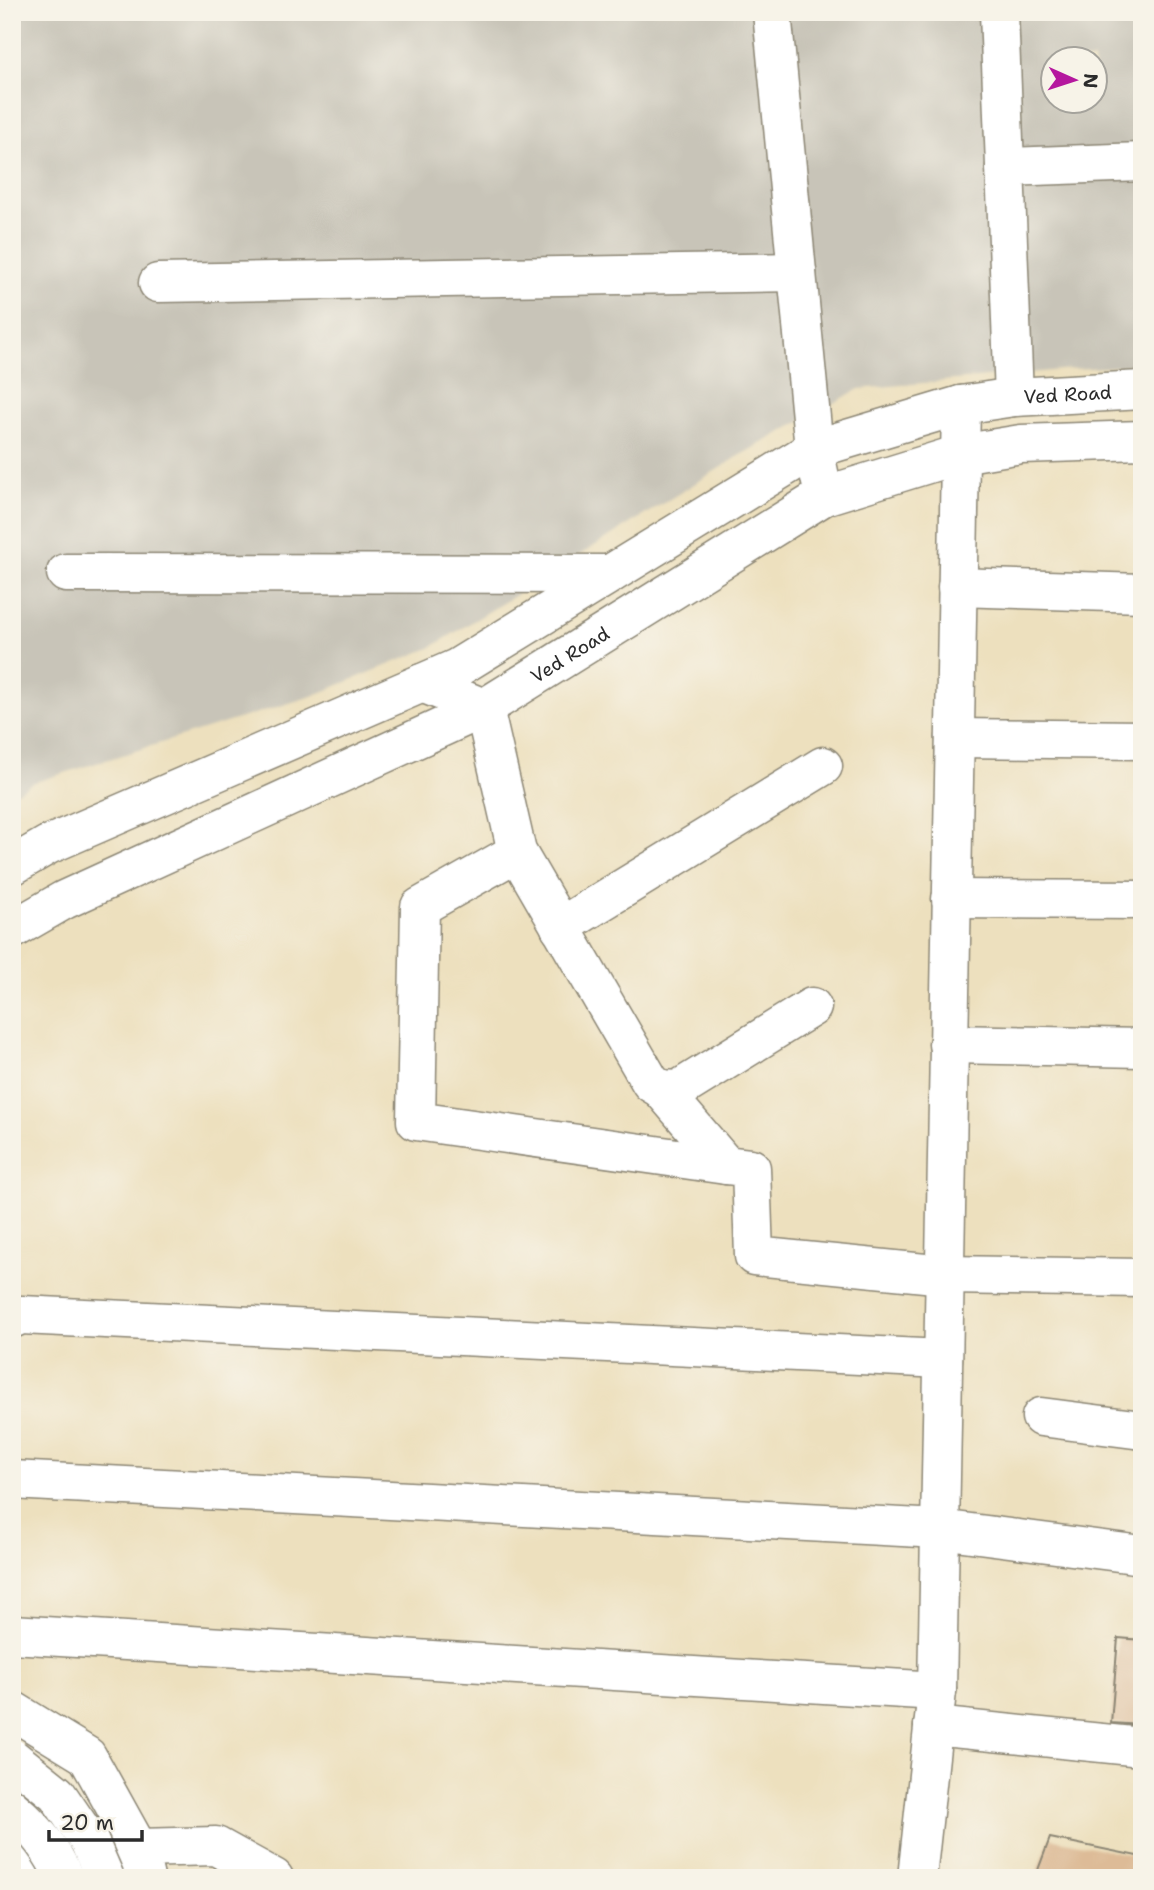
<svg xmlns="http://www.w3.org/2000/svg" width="1154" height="1890" viewBox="0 0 1154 1890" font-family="'Shantell Sans',sans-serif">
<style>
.industrial{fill:#c8c4b8;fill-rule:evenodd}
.building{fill:#ddbb97}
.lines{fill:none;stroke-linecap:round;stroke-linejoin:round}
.minor-casing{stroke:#8c8674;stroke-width:41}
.major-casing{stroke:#8c8674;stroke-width:41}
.minor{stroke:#fff;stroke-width:38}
.major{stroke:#fff;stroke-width:38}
.major-bridge-casing{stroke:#8c8674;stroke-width:41;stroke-linecap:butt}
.major-bridge{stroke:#fff;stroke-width:38}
.labels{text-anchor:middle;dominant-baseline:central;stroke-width:7;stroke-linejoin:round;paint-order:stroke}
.street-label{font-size:19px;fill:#2b2b2b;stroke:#f7f3e8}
</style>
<rect width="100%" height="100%" fill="#f7f3e8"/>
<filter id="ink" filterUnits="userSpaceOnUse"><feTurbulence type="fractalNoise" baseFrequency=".0143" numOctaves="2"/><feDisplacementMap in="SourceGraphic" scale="14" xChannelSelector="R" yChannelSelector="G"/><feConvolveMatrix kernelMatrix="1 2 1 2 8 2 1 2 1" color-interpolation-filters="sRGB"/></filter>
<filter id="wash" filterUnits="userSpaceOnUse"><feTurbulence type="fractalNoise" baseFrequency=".00686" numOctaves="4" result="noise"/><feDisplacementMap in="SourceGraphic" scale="28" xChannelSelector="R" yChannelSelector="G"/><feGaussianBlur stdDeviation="1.57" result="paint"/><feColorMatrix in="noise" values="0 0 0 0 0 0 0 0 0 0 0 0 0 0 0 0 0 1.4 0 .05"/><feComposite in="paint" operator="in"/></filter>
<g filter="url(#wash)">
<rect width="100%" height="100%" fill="#ede0be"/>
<path class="industrial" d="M 12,12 L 1142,12 L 1142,365 L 1072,369 L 859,389 L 744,453 L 430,648 L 312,696 L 32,783 L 12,795 ZM 1052,60 L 1094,60 L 1094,102 L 1052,102 Z"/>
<g id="blocks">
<g class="building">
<path d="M 1118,1638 L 1142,1640 L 1142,1725 L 1111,1723 Z"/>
<path d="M 1050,1838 L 1142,1857 L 1142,1878 L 1035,1878 Z"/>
</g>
</g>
</g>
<g filter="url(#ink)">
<use href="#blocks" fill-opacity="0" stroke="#8c8674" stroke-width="2"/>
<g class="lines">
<defs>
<g id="minor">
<path d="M 772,12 L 814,449 L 824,496"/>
<path d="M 999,12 L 1014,397"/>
<path d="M 1005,167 L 1142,162"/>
<path d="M 158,283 L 797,272"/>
<path d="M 66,573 L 610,574"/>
<path d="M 957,587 L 1142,593"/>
<path d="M 422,683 L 484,708 L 517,852 L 651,1083 L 661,1089 L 678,1090 L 812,1007"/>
<path d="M 955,738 L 1142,740"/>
<path d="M 517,852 L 420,907 L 416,1121 L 726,1165"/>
<path d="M 951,899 L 1142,900"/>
<path d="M 560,927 L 823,766"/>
<path d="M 948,1044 L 1142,1048"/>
<path d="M 661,1089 L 726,1165 L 751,1168 L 754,1256 L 945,1275 L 1142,1278"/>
<path d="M 12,1319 L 21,1315 L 943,1359"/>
<path d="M 1041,1417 L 1142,1430"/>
<path d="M 12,1480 L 940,1529 L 1142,1555"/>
<path d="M 12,1634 L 937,1691"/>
<path d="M 933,1726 L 1142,1747"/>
<path d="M 69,1875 L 138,1848 L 216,1846 L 274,1878"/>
<path d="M 917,1878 L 937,1691 L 961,405"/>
</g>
<g id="major">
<path id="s1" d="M 12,866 L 48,845 L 457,668 L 814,449 L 961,405 L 1014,397 L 1142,390"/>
<path id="s2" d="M 12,930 L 64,900 L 484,708 L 824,496 L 960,454 L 1021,444 L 1142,440"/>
<path d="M 12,1710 L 87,1756 L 138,1848 L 145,1878"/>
<path d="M 12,1856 L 26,1873 L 28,1878"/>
</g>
</defs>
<use href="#minor" class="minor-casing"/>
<use href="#major" class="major-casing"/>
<use href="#minor" class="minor"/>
<use href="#major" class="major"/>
<defs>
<g id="major-bridge">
<path d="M 12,1758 L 57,1794 L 89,1841 L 105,1878"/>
<path d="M 12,1809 C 35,1828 53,1851 64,1878"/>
</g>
</defs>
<use href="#major-bridge" class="major-bridge-casing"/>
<use href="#major-bridge" class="major-bridge"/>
</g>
</g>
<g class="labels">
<g class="street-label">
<text stroke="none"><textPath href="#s1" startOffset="1167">Ved Road</textPath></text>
<text stroke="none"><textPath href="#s2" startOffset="623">Ved Road</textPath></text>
</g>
</g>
<rect width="1154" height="1890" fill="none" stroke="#f7f3e8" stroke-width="42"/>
<g transform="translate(1074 80) rotate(93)"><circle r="33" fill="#f7f3e8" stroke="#a5a39c" stroke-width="2"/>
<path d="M0-5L12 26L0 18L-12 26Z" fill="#b5179e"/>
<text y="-10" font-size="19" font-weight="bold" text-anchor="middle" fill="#2b2b2b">N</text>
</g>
<path d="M49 1830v10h93v-10" fill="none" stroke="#2b2b2b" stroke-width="3.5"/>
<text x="60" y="1830" font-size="21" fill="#2b2b2b" stroke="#f7f3e8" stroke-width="5" paint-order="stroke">20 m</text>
</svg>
